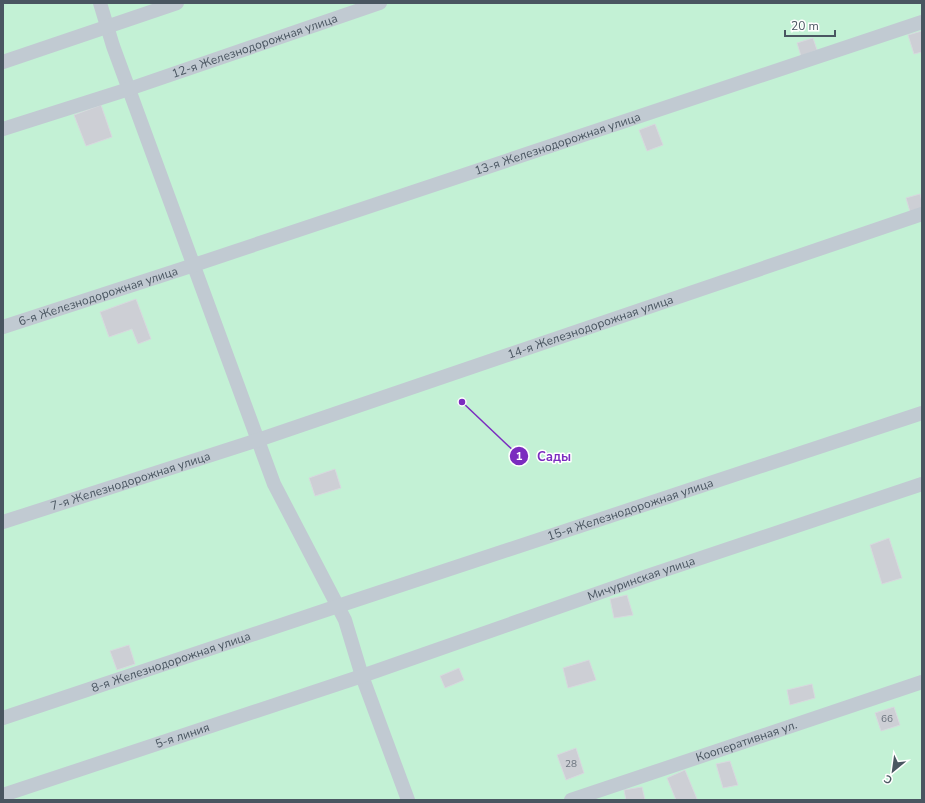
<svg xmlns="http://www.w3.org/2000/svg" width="925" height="803" viewBox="0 0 925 803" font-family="'Nunito Sans',sans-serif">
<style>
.green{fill:#c3f1d5}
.building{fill:#cdcfd5;stroke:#d7d9de}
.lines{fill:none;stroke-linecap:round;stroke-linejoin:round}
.minor{stroke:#c1cad2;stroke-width:14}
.labels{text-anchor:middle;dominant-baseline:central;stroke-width:3;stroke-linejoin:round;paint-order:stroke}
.number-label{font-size:10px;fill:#6b747e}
.street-label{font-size:12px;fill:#4a5661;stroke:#fff}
.leader{fill:none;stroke:#7b2cbf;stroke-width:1.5}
.callout-dot{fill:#7b2cbf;stroke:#fff;stroke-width:1.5}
.mark-label{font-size:12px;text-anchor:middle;font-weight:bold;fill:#fff}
.callout-label{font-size:13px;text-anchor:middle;font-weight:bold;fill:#7b2cbf;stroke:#fff;stroke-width:3;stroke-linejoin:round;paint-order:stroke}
</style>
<rect width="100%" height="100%" fill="#f5f3f3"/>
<rect class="green" x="3" y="3" width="919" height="797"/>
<g class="building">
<path d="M 922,31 L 922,52 L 914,54 L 908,35 Z"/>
<path d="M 813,38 L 817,50 L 801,56 L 797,43 Z"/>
<path d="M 101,105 L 112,137 L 86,146 L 74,115 Z"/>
<path d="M 655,124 L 663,145 L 647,151 L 639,130 Z"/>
<path d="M 920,194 L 922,202 L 922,212 L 911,215 L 906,198 Z"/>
<path d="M 136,299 L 151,339 L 138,344 L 132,329 L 109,337 L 100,312 Z"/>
<path d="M 335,469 L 341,488 L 315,496 L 309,478 Z"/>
<path d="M 889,538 L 902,578 L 882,584 L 870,545 Z"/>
<path d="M 627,595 L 633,615 L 614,618 L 610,599 Z"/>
<path d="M 129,645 L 135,664 L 117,670 L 110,651 Z"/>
<path d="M 589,660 L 596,680 L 568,688 L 563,668 Z"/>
<path d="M 459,668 L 464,680 L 445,688 L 440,676 Z"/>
<path d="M 812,684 L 815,698 L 790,705 L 787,690 Z"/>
<path d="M 894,707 L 900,725 L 881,731 L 875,713 Z"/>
<path d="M 576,748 L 584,773 L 566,780 L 557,755 Z"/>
<path d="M 730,761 L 738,785 L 723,788 L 716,764 Z"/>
<path d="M 685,770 L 697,799 L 694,800 L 676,800 L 667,778 Z"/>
<path d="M 642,787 L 645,800 L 626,800 L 624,790 Z"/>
</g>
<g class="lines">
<g class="minor">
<path d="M 100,3 L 113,46 L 274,484 L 345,620 L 362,676 L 408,800"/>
<path d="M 3,62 L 177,3"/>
<path id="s1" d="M 3,129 L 129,89 L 380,3"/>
<path id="s2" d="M 3,327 L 194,265 L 922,22"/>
<path id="s3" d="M 3,522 L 258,440 L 922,214"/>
<path id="s4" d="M 3,718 L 338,606 L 922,413"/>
<path id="s5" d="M 3,795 L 362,676 L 647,576 L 922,484"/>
<path id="s6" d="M 571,800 L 922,682"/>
</g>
</g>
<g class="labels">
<g class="number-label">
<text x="887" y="719">66</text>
<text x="571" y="764">28</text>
</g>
<g class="street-label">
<text stroke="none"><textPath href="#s1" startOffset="265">12-я Железнодорожная улица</textPath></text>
<text stroke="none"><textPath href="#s2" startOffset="584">13-я Железнодорожная улица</textPath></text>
<text stroke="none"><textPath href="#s2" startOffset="100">6-я Железнодорожная улица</textPath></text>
<text stroke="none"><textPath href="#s3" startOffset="619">14-я Железнодорожная улица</textPath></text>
<text stroke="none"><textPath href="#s3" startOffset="134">7-я Железнодорожная улица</textPath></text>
<text stroke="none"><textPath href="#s4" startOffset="661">15-я Железнодорожная улица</textPath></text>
<text stroke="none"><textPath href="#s5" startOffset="674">Мичуринская улица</textPath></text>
<text stroke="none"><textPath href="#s4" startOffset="177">8-я Железнодорожная улица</textPath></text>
<text stroke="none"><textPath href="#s5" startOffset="189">5-я линия</textPath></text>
<text stroke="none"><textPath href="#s6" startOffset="185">Кооперативная ул.</textPath></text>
</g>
</g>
<path class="leader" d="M462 402L519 456"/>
<g class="callout-dot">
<circle cx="462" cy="402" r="4"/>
<circle cx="519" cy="456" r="10"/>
</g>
<g class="mark-label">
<text x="519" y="460">1</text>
</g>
<g class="callout-label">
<text x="554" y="461">Сады</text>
</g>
<rect width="925" height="803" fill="none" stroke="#4a5661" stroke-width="8"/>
<g transform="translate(893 771) rotate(209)" stroke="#ffffff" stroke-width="3" paint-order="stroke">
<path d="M0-3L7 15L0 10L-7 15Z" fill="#4a5661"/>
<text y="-6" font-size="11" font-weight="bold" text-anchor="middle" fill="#4a5661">С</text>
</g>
<path d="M785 30v6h50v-6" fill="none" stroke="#4a5661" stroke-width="2"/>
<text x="791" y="30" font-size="12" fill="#4a5661" stroke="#ffffff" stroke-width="3" paint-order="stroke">20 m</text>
</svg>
